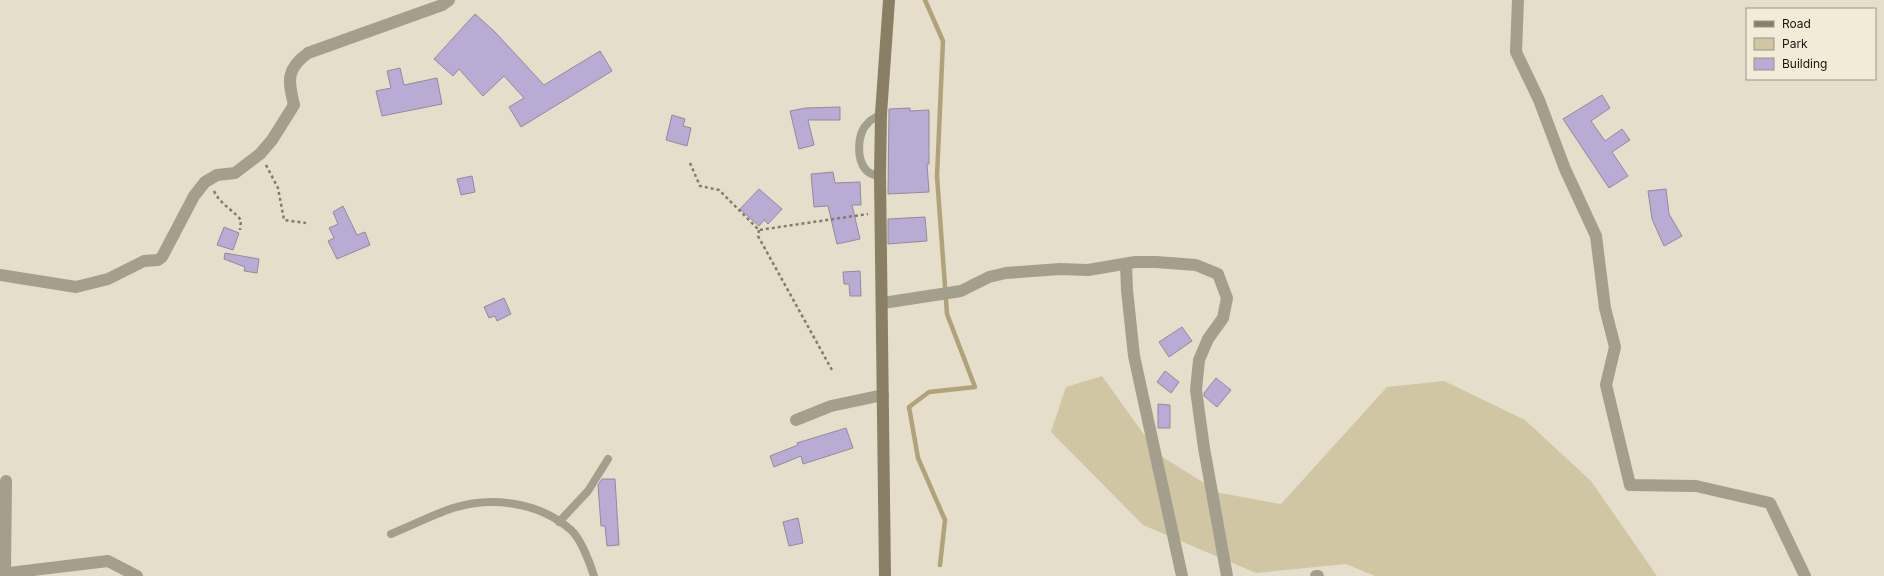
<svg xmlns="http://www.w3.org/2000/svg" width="1884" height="576" viewBox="0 0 1884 576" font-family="Inter,sans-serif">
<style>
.green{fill:#d1c6a3}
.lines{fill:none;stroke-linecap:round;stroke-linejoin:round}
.stream{stroke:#b0a27a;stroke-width:4.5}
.building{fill:#b9abd3;stroke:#918b9e}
.path{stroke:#827c6f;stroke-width:2.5;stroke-dasharray:3 3;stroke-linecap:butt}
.lane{stroke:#a49e8d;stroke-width:8}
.street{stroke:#a49e8d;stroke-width:12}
.secondary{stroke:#887f65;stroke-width:12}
</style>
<rect width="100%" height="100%" fill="#e5deca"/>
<path class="green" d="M 1102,376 L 1158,454 L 1220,493 L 1281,504 L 1387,387 L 1444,381 L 1525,420 L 1591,481 L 1657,576 L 1375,576 L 1346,564 L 1256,573 L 1143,525 L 1051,432 L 1066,387 Z"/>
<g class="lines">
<path class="stream" d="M 925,0 L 943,41 L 937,176 L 947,314 L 975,387 L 929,392 L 909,407 L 918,458 L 945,520 L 940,565"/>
</g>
<g class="building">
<path d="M 475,14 L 495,32 L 544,85 L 600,51 L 612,71 L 521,127 L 509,107 L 524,98 L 504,76 L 483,96 L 459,69 L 453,76 L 434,59 Z"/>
<path d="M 400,68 L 404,85 L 437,78 L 442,104 L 382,116 L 376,91 L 391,88 L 387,71 Z"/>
<path d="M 1602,95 L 1610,108 L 1591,121 L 1605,141 L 1622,129 L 1630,140 L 1612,152 L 1628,176 L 1609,188 L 1563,119 Z"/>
<path d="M 840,107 L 840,120 L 808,120 L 814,145 L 799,149 L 790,111 L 806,108 Z"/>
<path d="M 910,108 L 910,111 L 929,110 L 929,164 L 927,164 L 929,192 L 888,194 L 889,109 Z"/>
<path d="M 672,115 L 685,119 L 683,126 L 691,128 L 687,146 L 666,140 Z"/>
<path d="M 833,172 L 835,183 L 860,182 L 861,205 L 852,205 L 860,239 L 837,244 L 828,206 L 814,207 L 811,174 Z"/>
<path d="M 472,176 L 475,192 L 461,195 L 457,179 Z"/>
<path d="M 759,189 L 782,209 L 768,224 L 764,220 L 759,226 L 740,209 Z"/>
<path d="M 1666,189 L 1669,214 L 1682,236 L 1664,246 L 1652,219 L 1648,191 Z"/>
<path d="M 343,206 L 357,235 L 365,232 L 370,245 L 337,259 L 328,241 L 334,238 L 329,228 L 338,224 L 333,212 Z"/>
<path d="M 925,217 L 927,241 L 888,244 L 888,219 Z"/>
<path d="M 224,227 L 239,233 L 233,250 L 217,245 Z"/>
<path d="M 225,253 L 259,259 L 257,273 L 244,271 L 245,267 L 224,259 Z"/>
<path d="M 860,271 L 861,296 L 850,296 L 849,284 L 844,284 L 843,272 Z"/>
<path d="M 504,298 L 511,314 L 497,321 L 495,316 L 489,318 L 484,307 Z"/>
<path d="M 1182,327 L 1192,341 L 1169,357 L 1159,342 Z"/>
<path d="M 1165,371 L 1179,382 L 1171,393 L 1157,382 Z"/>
<path d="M 1216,378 L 1231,390 L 1217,407 L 1204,396 L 1204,393 Z"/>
<path d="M 1158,404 L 1170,405 L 1170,428 L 1158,428 Z"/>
<path d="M 846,428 L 853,448 L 803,464 L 801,456 L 774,467 L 770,456 L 798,445 L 797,443 Z"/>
<path d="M 602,479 L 615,479 L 619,545 L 607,546 L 605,526 L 601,526 L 598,485 Z"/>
<path d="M 798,518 L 803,543 L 789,546 L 783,522 Z"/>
</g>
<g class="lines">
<g class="path">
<path d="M 690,163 L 700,186 L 719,190 L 759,230 L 868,214"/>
<path d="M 266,165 L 278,188 L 284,220 L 306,223"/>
<path d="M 214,191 C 220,204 232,209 241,220 L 240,230"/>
<path d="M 759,230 L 758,236 L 832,370"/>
</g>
<g class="lane">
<path d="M 880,177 C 876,175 869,174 866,170 C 856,159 857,133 868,123 C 871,119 877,117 881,114"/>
<path d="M 559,522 L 588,491 L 608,459"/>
<path d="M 391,534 C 411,526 432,515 453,508 C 492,496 539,502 571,530 C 581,539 590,563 594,576"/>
</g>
<g class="street">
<path d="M 1518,0 L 1516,52 L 1539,100 L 1565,169 L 1596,236 L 1605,308 L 1615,347 L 1606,385 L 1630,485 L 1696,486 L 1770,503 L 1805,576"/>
<path d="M 1126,264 L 1127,290 L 1134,356 L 1182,576"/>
<path d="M 0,275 L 76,287 L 108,279 L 144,261 L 158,260 L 162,257 L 194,196 L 205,182 L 217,175 L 235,173 L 260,154 L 272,140 L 294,105 C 288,80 286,69 308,53 L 442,5 L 449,0"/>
<path d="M 883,303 L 961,291 L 989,277 L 1006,273 L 1060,269 L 1088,270 L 1135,262 L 1156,262 L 1196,265 L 1218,274 L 1227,298 L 1223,318 L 1208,339 L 1199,360 L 1196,390 L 1204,448 L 1227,576"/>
<path d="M 796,420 L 831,406 L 883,395"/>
<path d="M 5,573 L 6,481"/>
<path d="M 0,574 L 108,561 L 137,576"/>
<path d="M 1316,576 L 1318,576"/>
</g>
<path class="secondary" d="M 885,576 L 880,177 L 881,114 L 889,0"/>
</g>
<rect x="1746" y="8" width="130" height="72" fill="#f2ebd7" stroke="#9b9587"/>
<rect x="1754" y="21" width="20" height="6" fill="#887f65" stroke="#9b9587"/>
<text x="1782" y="28" font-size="12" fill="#18150e">Road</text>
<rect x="1754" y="38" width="20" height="12" fill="#d1c6a3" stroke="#9b9587"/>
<text x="1782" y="48" font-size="12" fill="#18150e">Park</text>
<rect x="1754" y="58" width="20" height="12" fill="#b9abd3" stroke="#9b9587"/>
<text x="1782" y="68" font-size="12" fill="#18150e">Building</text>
</svg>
